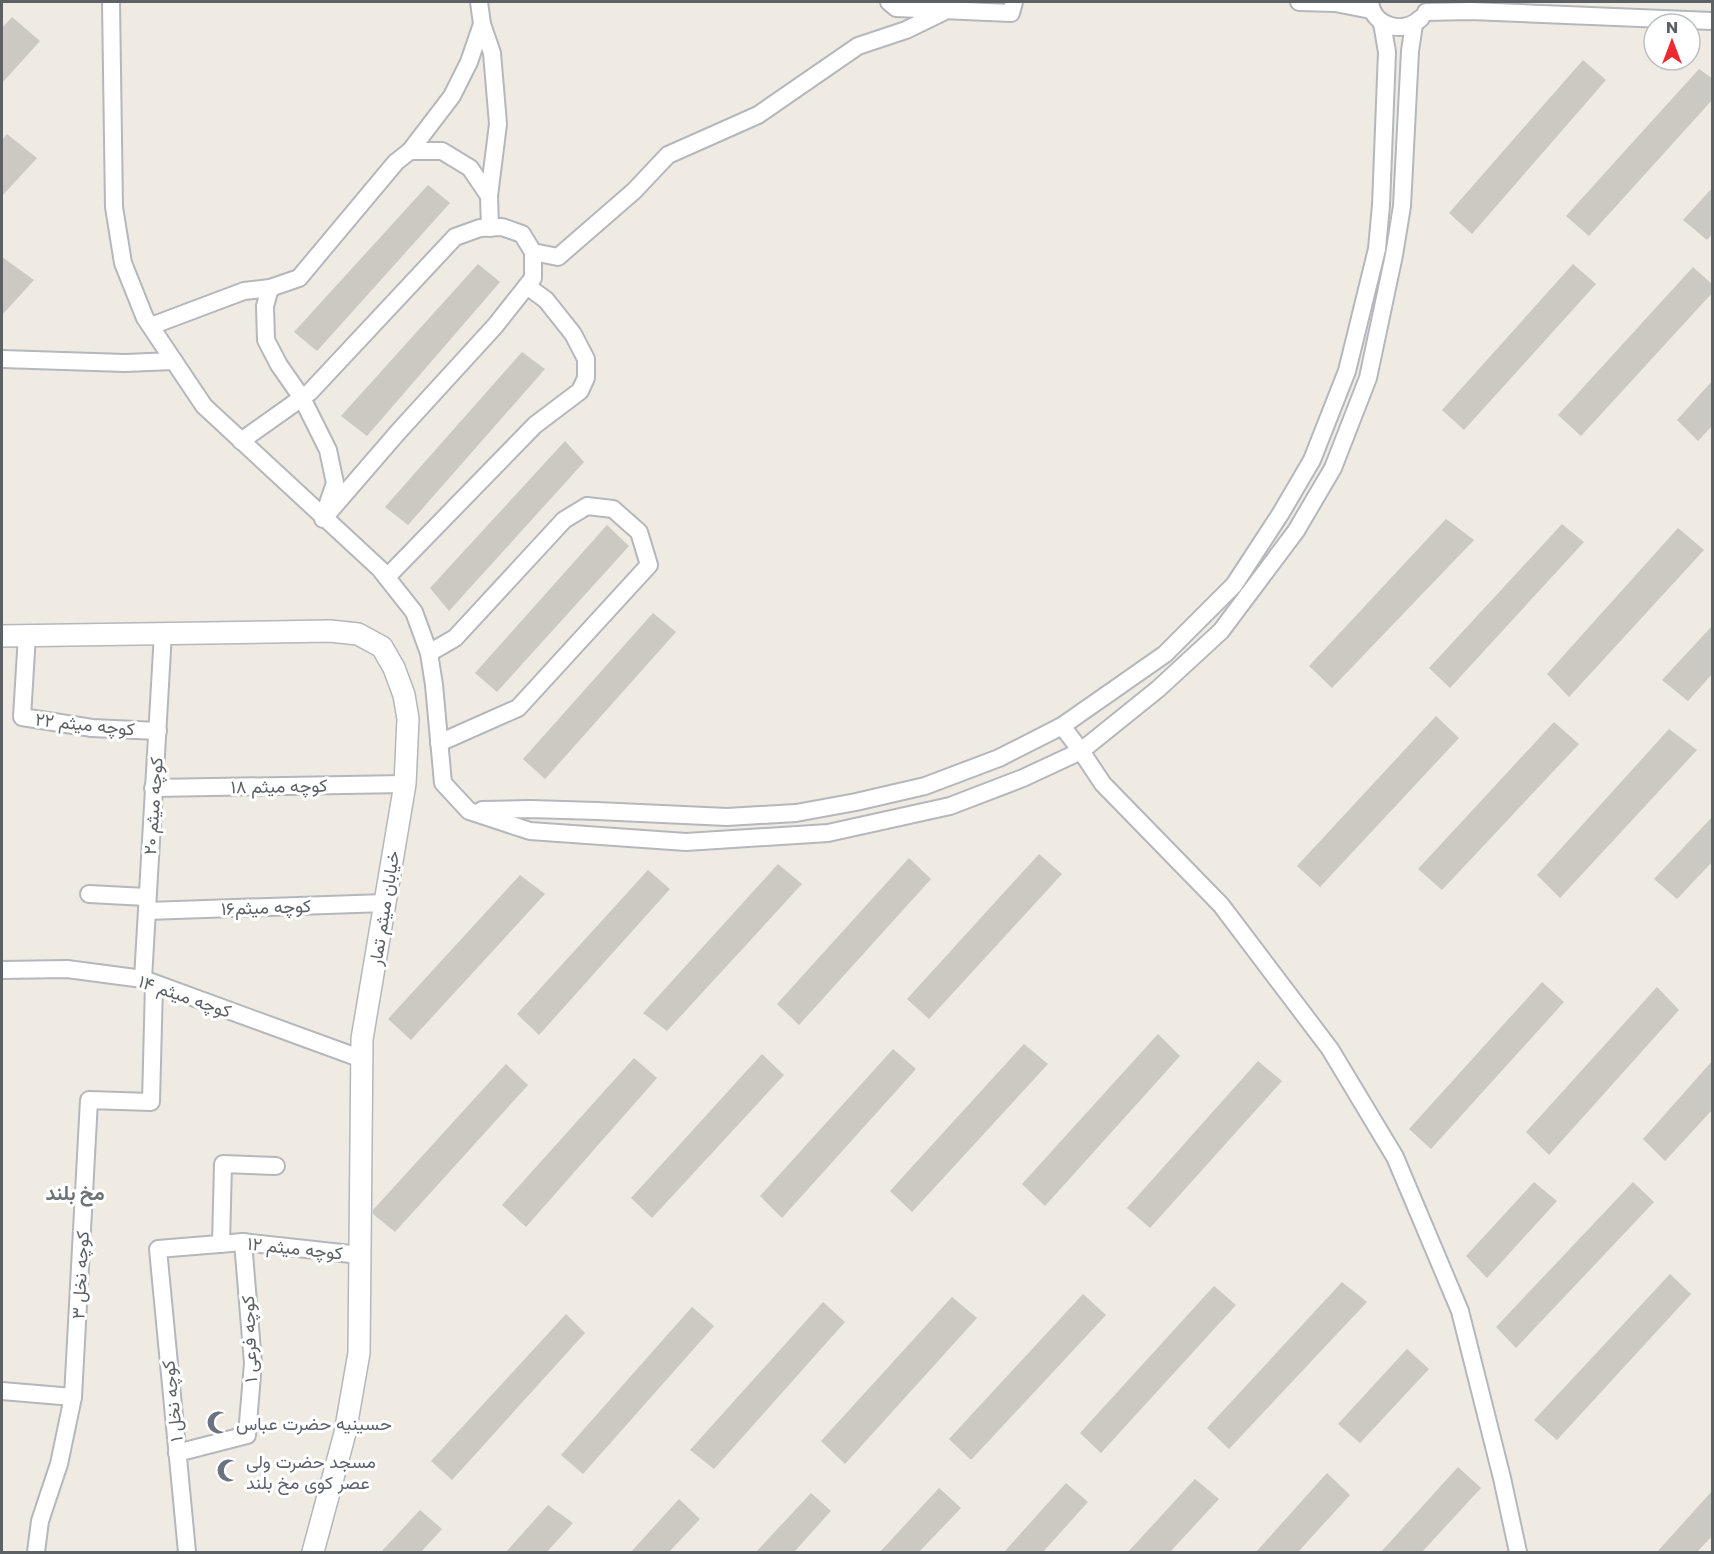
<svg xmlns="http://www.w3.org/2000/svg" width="1714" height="1554" viewBox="0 0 1714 1554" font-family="Poppins,Vazirmatn,sans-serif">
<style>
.building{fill:#ccc8c2}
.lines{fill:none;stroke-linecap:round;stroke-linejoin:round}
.minor-casing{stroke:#b4b7bb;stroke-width:20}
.tertiary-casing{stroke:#b4b7bb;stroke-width:24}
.minor{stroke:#fff;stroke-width:16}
.tertiary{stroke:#fff;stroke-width:21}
.labels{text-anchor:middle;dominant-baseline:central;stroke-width:6;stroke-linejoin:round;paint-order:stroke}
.street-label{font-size:18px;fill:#5b6165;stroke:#fff}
.worship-label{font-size:18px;fill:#5b616d;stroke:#fff;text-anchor:start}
.neighbourhood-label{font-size:20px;font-weight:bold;fill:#6c7377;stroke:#fff}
</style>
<rect width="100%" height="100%" fill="#efebe3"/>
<g class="building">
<path d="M 12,17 L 40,41 L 2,83 L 2,28 Z"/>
<path d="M 1583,60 L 1606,80 L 1472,234 L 1449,213 Z"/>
<path d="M 1699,69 L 1713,79 L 1713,99 L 1589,236 L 1566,216 Z"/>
<path d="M 7,134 L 37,158 L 2,196 L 2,140 Z"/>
<path d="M 428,185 L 450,203 L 317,351 L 294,332 Z"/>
<path d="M 1713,187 L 1713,233 L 1707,240 L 1683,220 Z"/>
<path d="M 2,257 L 34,280 L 2,315 Z"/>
<path d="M 478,264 L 500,282 L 367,436 L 341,416 Z"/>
<path d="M 1573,264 L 1596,284 L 1464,430 L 1442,410 Z"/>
<path d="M 1693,267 L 1713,285 L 1713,292 L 1581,436 L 1558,415 Z"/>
<path d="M 522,352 L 545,369 L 408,525 L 385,507 Z"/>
<path d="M 1713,380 L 1713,425 L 1698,441 L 1677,420 Z"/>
<path d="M 565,441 L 584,462 L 449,611 L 430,588 Z"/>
<path d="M 1446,519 L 1474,540 L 1332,688 L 1309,666 Z"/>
<path d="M 1562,524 L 1584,542 L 1450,688 L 1429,668 Z"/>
<path d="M 607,525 L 629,546 L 497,692 L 475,673 Z"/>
<path d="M 1678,528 L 1704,550 L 1569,697 L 1547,674 Z"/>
<path d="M 653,613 L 676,632 L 545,779 L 523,759 Z"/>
<path d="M 1713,625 L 1713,673 L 1688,701 L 1662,680 Z"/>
<path d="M 1436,716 L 1459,738 L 1320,887 L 1297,866 Z"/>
<path d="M 1554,722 L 1579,744 L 1442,890 L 1418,869 Z"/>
<path d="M 1669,729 L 1697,750 L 1560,898 L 1537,875 Z"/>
<path d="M 1713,816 L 1713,861 L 1677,899 L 1654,879 Z"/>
<path d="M 1039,854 L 1062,874 L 929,1019 L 907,999 Z"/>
<path d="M 909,858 L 931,879 L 799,1025 L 777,1004 Z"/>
<path d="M 778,864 L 802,884 L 667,1031 L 643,1013 Z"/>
<path d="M 648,870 L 670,889 L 539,1035 L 517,1014 Z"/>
<path d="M 520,875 L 545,894 L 411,1040 L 388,1019 Z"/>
<path d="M 1542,982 L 1564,1002 L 1431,1149 L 1409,1129 Z"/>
<path d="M 1657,987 L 1679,1010 L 1549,1155 L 1526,1132 Z"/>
<path d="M 1158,1034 L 1180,1056 L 1045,1206 L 1022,1184 Z"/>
<path d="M 1024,1044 L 1048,1064 L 912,1212 L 890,1191 Z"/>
<path d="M 893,1049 L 916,1069 L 782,1218 L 760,1196 Z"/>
<path d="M 762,1054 L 784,1075 L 652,1218 L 631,1198 Z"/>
<path d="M 634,1058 L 657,1078 L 526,1227 L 502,1205 Z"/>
<path d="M 1713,1060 L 1713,1109 L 1665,1161 L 1643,1139 Z"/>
<path d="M 1258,1061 L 1282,1081 L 1150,1228 L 1127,1208 Z"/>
<path d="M 506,1064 L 528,1085 L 395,1232 L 373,1214 L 373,1210 Z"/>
<path d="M 1534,1182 L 1557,1201 L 1487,1278 L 1466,1256 Z"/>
<path d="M 1633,1182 L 1654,1202 L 1516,1348 L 1496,1327 Z"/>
<path d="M 1670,1274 L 1691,1294 L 1557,1440 L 1534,1420 Z"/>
<path d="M 1342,1282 L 1367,1302 L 1229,1449 L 1207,1428 Z"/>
<path d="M 1214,1286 L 1236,1305 L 1101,1453 L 1080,1433 Z"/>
<path d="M 1083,1294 L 1106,1315 L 971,1460 L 949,1439 Z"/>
<path d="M 952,1297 L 977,1318 L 845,1464 L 821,1441 Z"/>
<path d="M 823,1302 L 845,1322 L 714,1469 L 690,1450 Z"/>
<path d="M 692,1307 L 714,1326 L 583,1474 L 561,1455 Z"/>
<path d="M 566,1314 L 585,1333 L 452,1480 L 431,1461 Z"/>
<path d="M 1407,1349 L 1429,1369 L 1360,1443 L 1338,1424 Z"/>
<path d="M 1458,1467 L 1481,1488 L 1422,1552 L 1381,1552 Z"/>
<path d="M 1327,1473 L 1350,1495 L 1298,1552 L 1256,1552 Z"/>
<path d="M 1195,1479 L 1219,1499 L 1170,1552 L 1128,1552 Z"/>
<path d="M 1066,1483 L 1088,1502 L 1043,1552 L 1004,1552 Z"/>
<path d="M 939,1488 L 961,1508 L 919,1552 L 880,1552 Z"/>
<path d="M 1713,1490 L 1713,1535 L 1697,1552 L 1657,1552 Z"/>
<path d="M 811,1493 L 831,1511 L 794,1552 L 756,1552 Z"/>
<path d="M 679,1499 L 700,1519 L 669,1552 L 631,1552 Z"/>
<path d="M 548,1505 L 573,1523 L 547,1552 L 506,1552 Z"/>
<path d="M 420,1510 L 442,1529 L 421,1552 L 381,1552 Z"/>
</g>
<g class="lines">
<defs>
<g id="minor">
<path d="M 111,2 L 114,207 L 123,263 L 145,318 L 204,406 L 380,569 L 414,612 L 429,653 L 434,685 L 443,783 L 469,811 L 530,831 L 686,842 L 828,833 L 950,806 L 1023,778 L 1081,751 L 1158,689 L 1221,631 L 1296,531 L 1333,468 L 1368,378 L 1394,255 L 1402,206 L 1410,51 L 1414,24"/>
<path d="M 889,2 L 896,8 L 1011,13 L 1014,2"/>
<path d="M 1299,2 L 1335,3 L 1371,10"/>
<path d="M 1370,2 C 1373,27 1404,35 1421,18"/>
<path d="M 1426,12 L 1471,11 L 1712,21"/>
<path d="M 482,24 L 492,53 L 498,124 L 489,196"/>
<path d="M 410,151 L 452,96 L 469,62 L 482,24 L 479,2"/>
<path d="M 533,252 L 558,257 L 634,191 L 668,155 L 758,115 L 858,46 L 906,30 L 943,12"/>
<path d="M 270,288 L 265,306 L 266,340 L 279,365 L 302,398 L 328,450 L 335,483 L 325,512"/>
<path d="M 151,326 L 244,291 L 270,288 L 299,278 L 396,162 L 410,151 L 442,151 L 470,168 L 489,196 L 490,228"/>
<path d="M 2,359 L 125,363 L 174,361"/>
<path d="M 241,441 L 310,392 L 455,237 L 480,228 L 502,227 L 522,234 L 533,252 L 533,278 L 495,326 L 399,431 L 323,519"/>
<path d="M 387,577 L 535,425 L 580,391 L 586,378 L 586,359 L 573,334 L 546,300 L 527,286"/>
<path d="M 27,635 L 22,717 L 92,728 L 158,731"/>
<path d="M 429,653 L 455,638 L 564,520 L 587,506 L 613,509 L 639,532 L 649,565 L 518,708 L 439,743"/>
<path d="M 1062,726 L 1081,751 L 1103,784 L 1221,905 L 1330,1049 L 1395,1157 L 1460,1311 L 1502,1478 L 1518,1552"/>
<path d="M 153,788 L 405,784"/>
<path d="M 482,810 L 530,809 L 597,811 L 727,817 L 796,813 L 856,802 L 925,786 L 999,758 L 1062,726 L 1165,654 L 1234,585 L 1281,513 L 1312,460 L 1347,371 L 1377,249 L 1381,205 L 1387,52 L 1382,23"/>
<path d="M 89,894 L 146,897"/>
<path d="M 147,911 L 385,903"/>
<path d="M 2,970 L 67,969 L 143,979 L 362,1059"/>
<path d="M 143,979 L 163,633"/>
<path d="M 221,1244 L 223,1164 L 276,1166"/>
<path d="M 2,1391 L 73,1397"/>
<path d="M 177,1453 L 247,1435 L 253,1363 L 243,1242"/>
<path d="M 36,1552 L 40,1521 L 59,1464 L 73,1397 L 89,1100 L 151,1102 L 154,984"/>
<path d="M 187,1552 L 158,1249 L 243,1242 L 360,1255"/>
</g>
<path id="tertiary" d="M 2,636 L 330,631 L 358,634 L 382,647 L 394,668 L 404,695 L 408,719 L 405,784 L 362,1039 L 359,1353 L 345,1433 L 313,1552"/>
</defs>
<use href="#minor" class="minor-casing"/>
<use href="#tertiary" class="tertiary-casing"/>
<use href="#minor" class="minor"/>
<use href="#tertiary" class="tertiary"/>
</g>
<defs>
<symbol id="mosque-bare" viewBox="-9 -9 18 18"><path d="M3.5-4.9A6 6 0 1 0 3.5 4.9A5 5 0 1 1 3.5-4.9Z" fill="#6b7280" stroke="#fff" stroke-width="2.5" paint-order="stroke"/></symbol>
</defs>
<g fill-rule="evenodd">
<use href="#mosque-bare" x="202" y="1406" width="33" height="33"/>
<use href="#mosque-bare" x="212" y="1454" width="33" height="33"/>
</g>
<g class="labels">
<g class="street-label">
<text transform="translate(85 724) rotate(6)">کوچه میثم ۲۲</text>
<text transform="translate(279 786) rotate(-1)">کوچه میثم ۱۸</text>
<text transform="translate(153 806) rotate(-86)">کوچه میثم ۲۰</text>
<text transform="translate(266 907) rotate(-2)">کوچه میثم۱۶</text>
<text transform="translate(384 908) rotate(-81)">خیابان میثم تمار</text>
<text transform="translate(185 996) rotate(19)">کوچه میثم ۱۴</text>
<text transform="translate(295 1248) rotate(6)">کوچه میثم ۱۲</text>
<text transform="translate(80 1275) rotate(-87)">کوچه نخل ۳</text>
<text transform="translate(249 1339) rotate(-92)">کوچه فرعی ۱</text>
<text transform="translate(172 1401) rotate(-96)">کوچه نخل ۱</text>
</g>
<g class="worship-label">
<text x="236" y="1423">حسینیه حضرت عباس</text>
<text x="246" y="1461">مسجد حضرت ولی<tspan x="246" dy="21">عصر کوی مخ بلند</tspan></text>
</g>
<g class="neighbourhood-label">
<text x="75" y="1193">مخ بلند</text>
</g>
</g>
<rect width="1714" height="1554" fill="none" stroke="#5b6165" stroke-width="6"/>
<g transform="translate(1672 42)"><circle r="28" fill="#ffffff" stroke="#bdc0c1" stroke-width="1.5"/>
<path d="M0-4.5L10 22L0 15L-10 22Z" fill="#ee2a30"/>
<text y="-9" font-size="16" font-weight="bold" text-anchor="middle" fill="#5b6165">N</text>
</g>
</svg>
